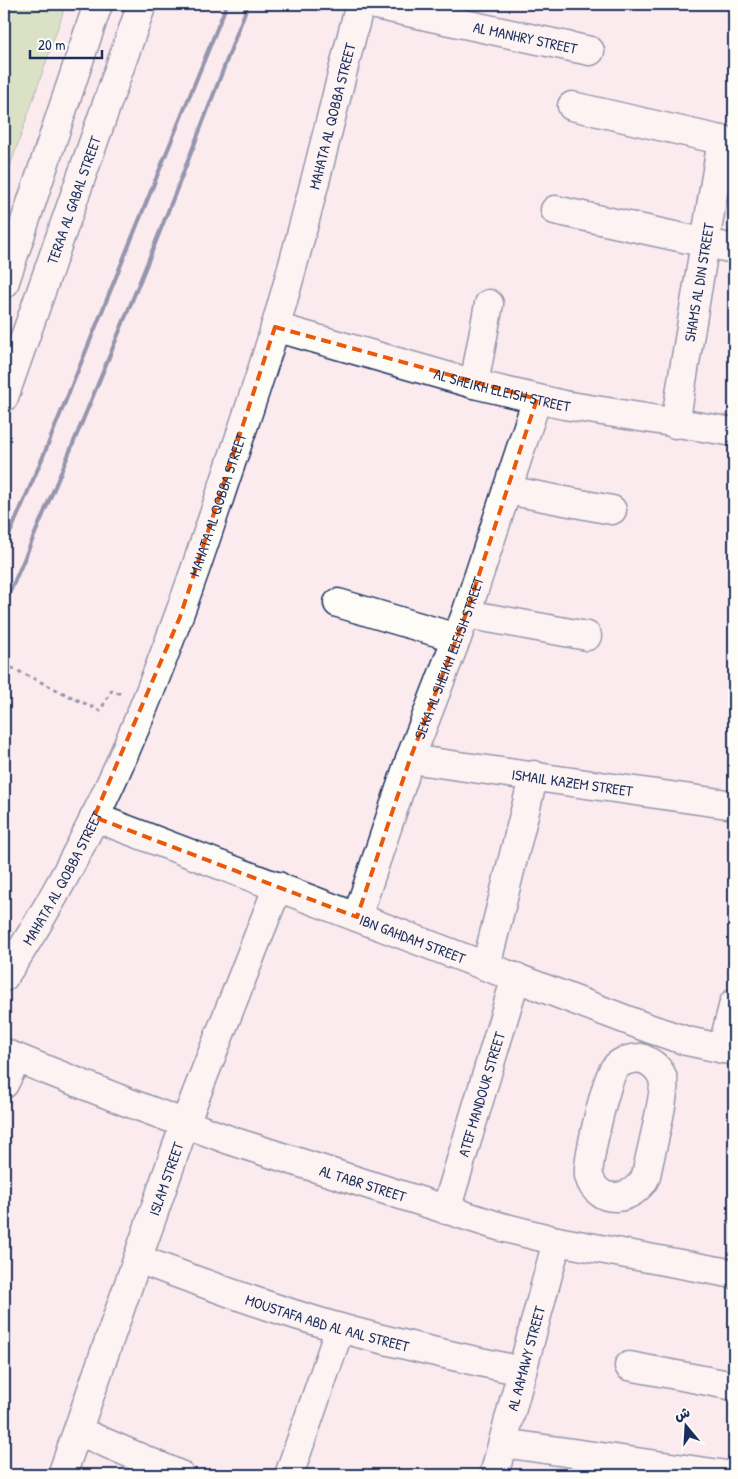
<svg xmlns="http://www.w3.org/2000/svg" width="738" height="1479" viewBox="0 0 738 1479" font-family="'Patrick Hand','Playpen Sans Arabic',sans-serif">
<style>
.green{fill:#b3d690;stroke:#678277}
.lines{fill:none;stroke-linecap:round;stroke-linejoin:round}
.minor-casing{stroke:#1b2f5e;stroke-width:31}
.major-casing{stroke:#1b2f5e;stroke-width:31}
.path{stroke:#1b2f5e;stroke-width:3;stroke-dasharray:4 4;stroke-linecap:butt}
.minor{stroke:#fdfcf7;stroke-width:28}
.major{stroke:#fdfcf7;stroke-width:28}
.rail{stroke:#1b2f5e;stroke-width:4}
.marked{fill:none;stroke:#e8590c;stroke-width:4;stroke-dasharray:10 6;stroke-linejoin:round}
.labels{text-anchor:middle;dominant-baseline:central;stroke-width:4;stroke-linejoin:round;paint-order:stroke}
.street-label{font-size:15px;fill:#1b2f5e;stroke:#fdfcf7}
</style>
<rect width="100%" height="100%" fill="#fcebee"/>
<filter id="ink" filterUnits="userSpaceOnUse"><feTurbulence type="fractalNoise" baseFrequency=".02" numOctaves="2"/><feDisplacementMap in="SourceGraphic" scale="10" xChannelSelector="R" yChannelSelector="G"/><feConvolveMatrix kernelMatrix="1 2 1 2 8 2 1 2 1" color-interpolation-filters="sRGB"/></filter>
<g filter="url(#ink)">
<path class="green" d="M 4,4 L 66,4 L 4,184 Z"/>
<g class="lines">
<defs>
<g id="minor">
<path id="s1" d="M 371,4 L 590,51"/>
<path d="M 572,106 L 734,143"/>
<path d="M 555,210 L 734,249"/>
<path id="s2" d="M 275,327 L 474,384 L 564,405 L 734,432"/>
<path d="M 474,384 L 489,304"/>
<path id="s3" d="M 675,424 L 722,140"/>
<path d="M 507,490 L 612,510"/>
<path d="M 338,603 L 457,638"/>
<path d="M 466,614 L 587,636"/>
<path id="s4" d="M 410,759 L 734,805"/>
<path id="s5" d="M 94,817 L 648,1028 L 687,1041 L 734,1051"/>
<path id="s6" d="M 357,917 L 410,759 L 466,614 L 537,399"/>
<path d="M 486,966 L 534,775"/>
<path d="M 722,1049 L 734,1003"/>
<path id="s7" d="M 4,1053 L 127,1102 L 232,1141 L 498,1226 L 557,1241 L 734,1274"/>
<path d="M 641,1058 C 651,1062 660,1068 663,1079 C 667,1092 649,1158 646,1176 C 635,1201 597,1207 589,1176 C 586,1164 606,1080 614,1069 C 621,1060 630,1059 641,1058 Z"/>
<path d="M 4,1084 L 17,1058"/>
<path id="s8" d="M 446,1210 L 516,977"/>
<path id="s9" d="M 138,1259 C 205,1284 272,1309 340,1328 C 400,1345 461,1358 522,1371"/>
<path d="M 629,1366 L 734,1386"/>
<path d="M 78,1431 L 180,1475"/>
<path d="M 503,1443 L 727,1475"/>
<path id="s10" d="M 62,1475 L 185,1123 L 278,886"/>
<path d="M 289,1475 L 340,1328"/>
<path id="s11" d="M 494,1475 L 557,1241"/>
</g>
<g id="major">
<path d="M 4,284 L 98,4"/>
<path id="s12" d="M 4,397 L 142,4"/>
<path id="s13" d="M 4,977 C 101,832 164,666 218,502 C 237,444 258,386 275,328 C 307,221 332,111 360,4"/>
</g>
</defs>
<use href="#minor" class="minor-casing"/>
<use href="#major" class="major-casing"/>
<path class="path" d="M 4,664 L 100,711 L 112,690 L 121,694"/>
<use href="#minor" class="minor"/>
<use href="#major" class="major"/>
<g class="rail">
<path d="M 4,547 L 42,459 L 227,4"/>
<path d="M 4,606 C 90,407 172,207 248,4"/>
</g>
</g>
</g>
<path d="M0 0H738V1479H0ZM 275,327 L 537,399 L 466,614 L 410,759 L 357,917 L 94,817 L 180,617 Z" fill="#fcebee" fill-opacity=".55" fill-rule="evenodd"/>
<path class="marked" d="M 275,327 L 537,399 L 466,614 L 410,759 L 357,917 L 94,817 L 180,617 Z"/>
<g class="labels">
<g class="street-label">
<text stroke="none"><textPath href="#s1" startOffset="158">AL MANHRY STREET</textPath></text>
<text stroke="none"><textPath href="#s13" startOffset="925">MAHATA AL QOBBA STREET</textPath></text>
<text stroke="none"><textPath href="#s12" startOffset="209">TERAA AL GABAL STREET</textPath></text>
<text stroke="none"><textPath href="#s3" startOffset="144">SHAMS AL DIN STREET</textPath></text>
<text stroke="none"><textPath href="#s2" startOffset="236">AL SHEIKH ELEISH STREET</textPath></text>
<text stroke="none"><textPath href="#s13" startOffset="520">MAHATA AL QOBBA STREET</textPath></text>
<text stroke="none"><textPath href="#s6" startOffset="275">SEKA AL SHEIKH ELEISH STREET</textPath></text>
<text stroke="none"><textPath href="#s4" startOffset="164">ISMAIL KAZEM STREET</textPath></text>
<text stroke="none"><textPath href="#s13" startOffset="115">MAHATA AL QOBBA STREET</textPath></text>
<text stroke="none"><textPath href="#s5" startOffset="341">IBN GAHDAM STREET</textPath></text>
<text stroke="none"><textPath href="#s8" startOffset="121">ATEF MANDOUR STREET</textPath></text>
<text stroke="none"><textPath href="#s10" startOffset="314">ISLAM STREET</textPath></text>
<text stroke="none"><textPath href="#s7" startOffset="382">AL TABR STREET</textPath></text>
<text stroke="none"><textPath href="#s9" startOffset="200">MOUSTAFA ABD AL AAL STREET</textPath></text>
<text stroke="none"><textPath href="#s11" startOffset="121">AL AAMAWY STREET</textPath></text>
</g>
</g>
<rect width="738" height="1479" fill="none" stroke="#fdfcf7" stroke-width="20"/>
<rect x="10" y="10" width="718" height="1459" fill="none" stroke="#1b2f5e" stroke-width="2" filter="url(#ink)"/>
<g transform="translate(686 1426) rotate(342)" stroke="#fdfcf7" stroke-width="4" paint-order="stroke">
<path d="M0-4L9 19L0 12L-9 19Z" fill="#1b2f5e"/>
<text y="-8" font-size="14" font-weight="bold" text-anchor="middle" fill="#1b2f5e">ش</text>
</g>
<path d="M30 50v8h72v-8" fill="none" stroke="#1b2f5e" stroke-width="2.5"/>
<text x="38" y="50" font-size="15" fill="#1b2f5e" stroke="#fdfcf7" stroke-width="4" paint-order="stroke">20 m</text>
</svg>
